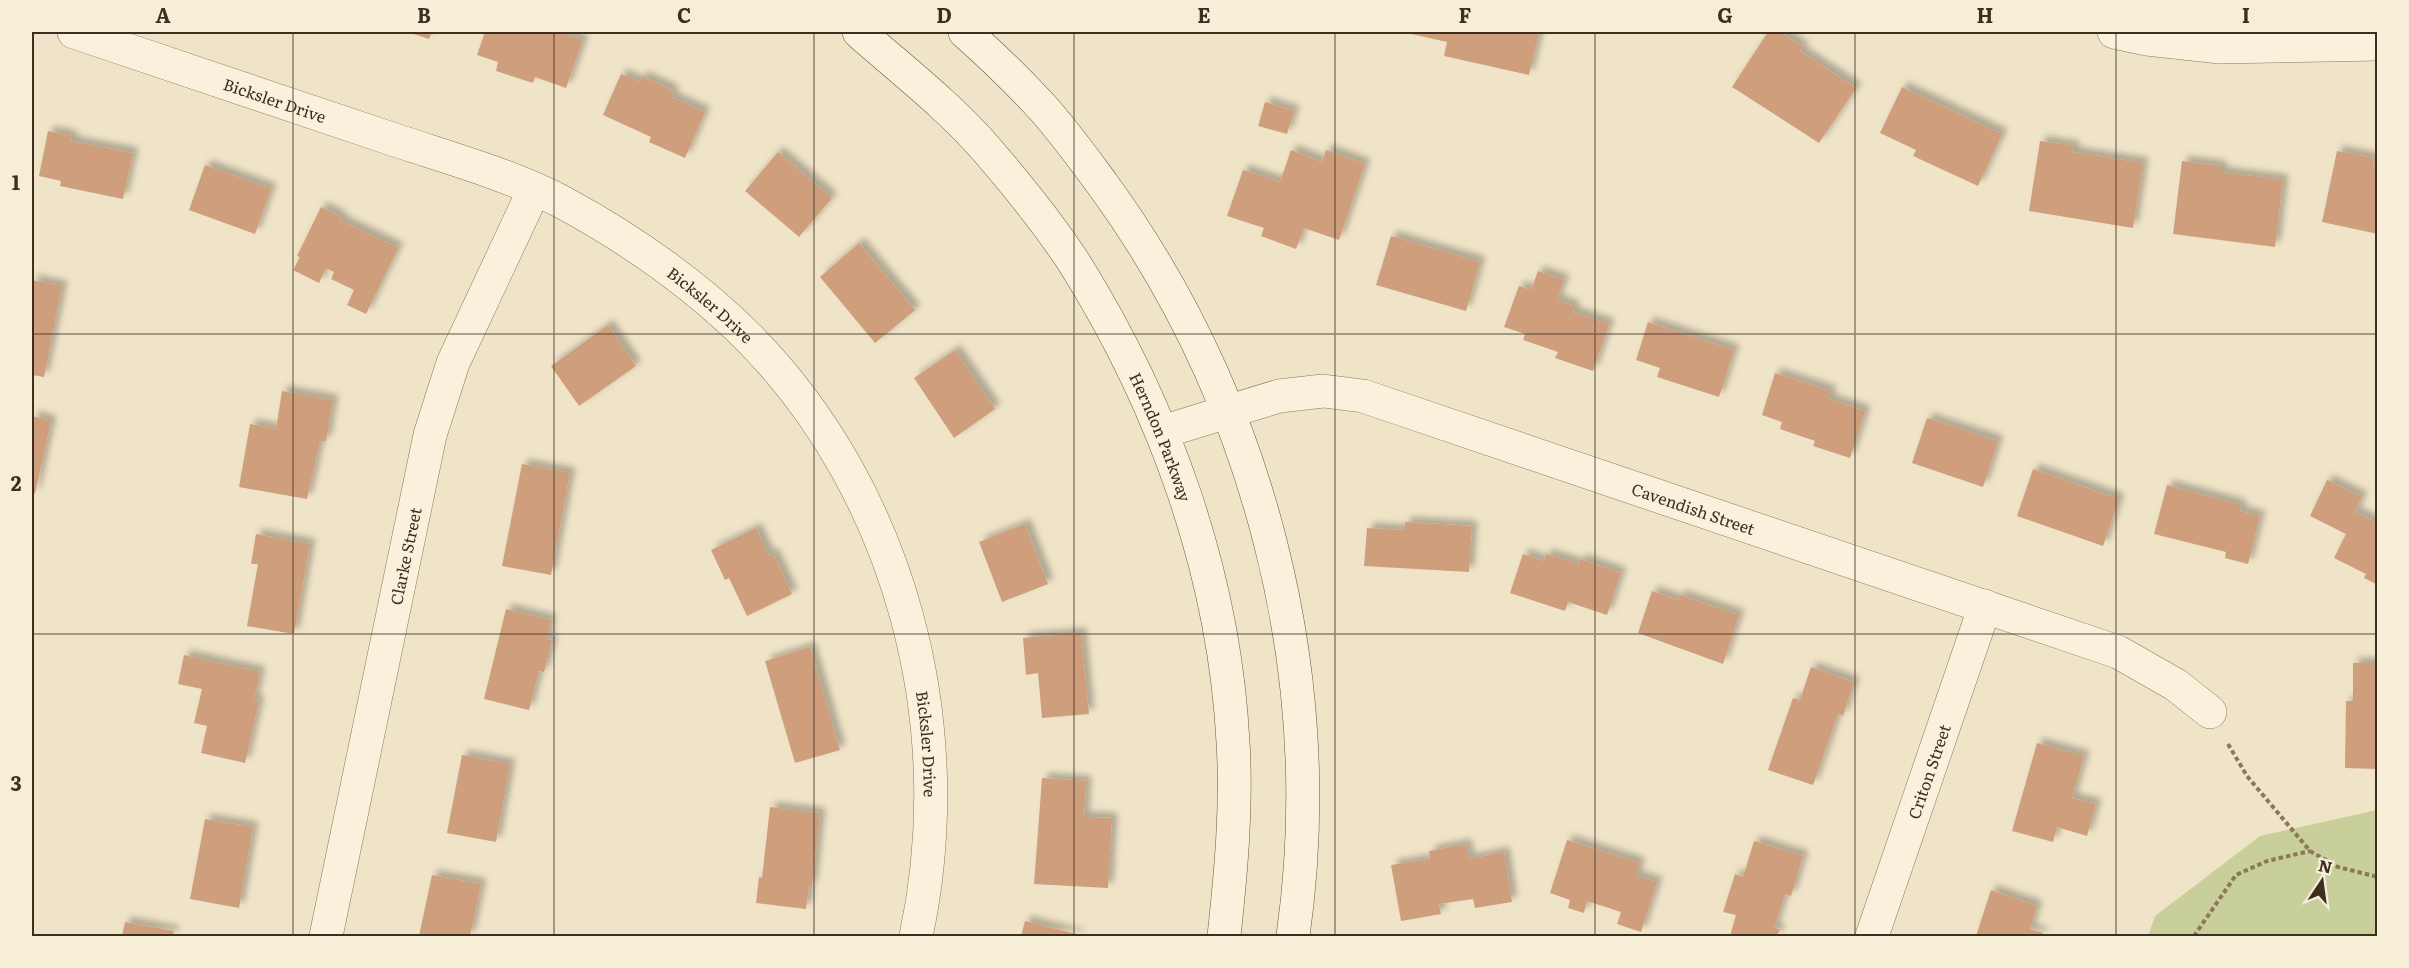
<svg xmlns="http://www.w3.org/2000/svg" width="2409" height="968" viewBox="0 0 2409 968" font-family="Literata,serif">
<style>
.green{fill:#c9cf9b}
.building{fill:#cf9f7d;filter:url(#shadow)}
.lines{fill:none;stroke-linecap:round;stroke-linejoin:round}
.street-casing{stroke:#8d765c;stroke-width:34}
.secondary-casing{stroke:#6f573f;stroke-width:34}
.path{stroke:#8d765c;stroke-width:4;stroke-dasharray:4.5 3;stroke-linecap:butt}
.street{stroke:#faf1dc;stroke-width:33}
.secondary{stroke:#faf1dc;stroke-width:33}
.grid{fill:none;stroke:#3d2e20;stroke-width:1.5;stroke-opacity:0.55}
.labels{text-anchor:middle;dominant-baseline:central;stroke-width:5;stroke-linejoin:round;paint-order:stroke}
.street-label{font-size:16px;fill:#3d2e20;stroke:#f7eed8}
.neatline{fill:none;stroke:#3d2e20;stroke-width:2}
.grid-label{font-size:20px;text-anchor:middle;font-weight:bold;fill:#3d2e20}
</style>
<defs>
<filter id="shadow"><feDropShadow dx="5.5" dy="-5.5" stdDeviation="3" flood-color="#0004"/></filter>
</defs>
<rect width="100%" height="100%" fill="#f0e4c8"/>
<path class="green" d="M 2377,810 L 2377,936 L 2148,936 L 2155,916 L 2260,836 Z"/>
<g class="building">
<path d="M 407,32 L 432,32 L 429,39 Z"/>
<path d="M 485,32 L 560,32 L 583,40 L 566,88 L 535,77 L 533,83 L 496,71 L 498,62 L 477,55 Z"/>
<path d="M 1403,32 L 1539,32 L 1529,75 L 1444,56 L 1447,42 Z"/>
<path d="M 1768,32 L 1780,32 L 1803,47 L 1800,51 L 1856,88 L 1819,143 L 1732,87 Z"/>
<path d="M 621,74 L 640,82 L 642,76 L 674,91 L 671,97 L 705,112 L 685,158 L 649,142 L 651,137 L 603,115 Z"/>
<path d="M 1902,87 L 2002,134 L 1978,186 L 1913,156 L 1916,150 L 1880,133 Z"/>
<path d="M 1265,102 L 1294,111 L 1287,134 L 1258,126 Z"/>
<path d="M 48,131 L 72,136 L 71,141 L 133,153 L 123,199 L 60,186 L 61,181 L 39,176 Z"/>
<path d="M 2040,141 L 2074,146 L 2073,152 L 2143,163 L 2133,228 L 2029,211 Z"/>
<path d="M 1291,150 L 1322,162 L 1326,150 L 1365,164 L 1339,240 L 1304,228 L 1296,249 L 1261,236 L 1264,228 L 1227,216 L 1243,170 L 1280,182 Z"/>
<path d="M 2337,151 L 2374,158 L 2373,165 L 2378,166 L 2378,234 L 2322,222 Z"/>
<path d="M 778,152 L 832,198 L 799,237 L 745,191 Z"/>
<path d="M 2182,161 L 2221,166 L 2221,172 L 2283,180 L 2275,247 L 2173,234 Z"/>
<path d="M 205,165 L 271,189 L 255,234 L 189,210 Z"/>
<path d="M 321,207 L 341,217 L 340,220 L 398,248 L 366,314 L 347,305 L 354,290 L 331,279 L 334,272 L 326,268 L 319,283 L 293,270 L 300,257 L 297,256 Z"/>
<path d="M 1391,236 L 1480,262 L 1466,311 L 1376,285 Z"/>
<path d="M 859,243 L 915,310 L 875,343 L 820,277 Z"/>
<path d="M 1538,271 L 1564,280 L 1557,300 L 1574,306 L 1573,312 L 1609,324 L 1593,371 L 1555,358 L 1558,352 L 1523,340 L 1525,334 L 1504,327 L 1519,286 L 1531,290 Z"/>
<path d="M 32,280 L 62,286 L 44,377 L 32,375 Z"/>
<path d="M 1648,322 L 1734,350 L 1719,397 L 1657,377 L 1660,368 L 1636,360 Z"/>
<path d="M 608,325 L 636,366 L 579,406 L 551,366 Z"/>
<path d="M 955,350 L 995,409 L 954,438 L 914,378 Z"/>
<path d="M 1775,373 L 1831,391 L 1829,399 L 1865,411 L 1850,458 L 1813,446 L 1815,441 L 1780,429 L 1782,422 L 1762,415 Z"/>
<path d="M 282,391 L 333,400 L 326,441 L 320,441 L 307,499 L 239,487 L 250,424 L 276,429 Z"/>
<path d="M 32,416 L 51,421 L 35,494 L 32,493 Z"/>
<path d="M 1927,418 L 1998,441 L 1983,487 L 1912,463 Z"/>
<path d="M 522,464 L 570,473 L 551,575 L 502,566 Z"/>
<path d="M 2033,469 L 2119,499 L 2103,546 L 2017,516 Z"/>
<path d="M 2327,480 L 2362,497 L 2355,512 L 2378,523 L 2378,585 L 2364,578 L 2366,574 L 2334,558 L 2346,534 L 2310,516 Z"/>
<path d="M 2167,485 L 2241,505 L 2240,511 L 2260,516 L 2248,564 L 2225,558 L 2226,552 L 2154,534 Z"/>
<path d="M 1405,522 L 1472,526 L 1469,572 L 1364,566 L 1367,528 L 1405,530 Z"/>
<path d="M 1025,524 L 1048,584 L 1002,602 L 979,542 Z"/>
<path d="M 756,528 L 769,556 L 773,553 L 792,594 L 747,616 L 729,578 L 725,580 L 711,550 Z"/>
<path d="M 256,534 L 310,544 L 294,634 L 247,626 L 258,564 L 251,564 Z"/>
<path d="M 1523,554 L 1544,561 L 1546,554 L 1579,564 L 1580,559 L 1621,573 L 1607,615 L 1568,602 L 1565,611 L 1510,593 Z"/>
<path d="M 1652,591 L 1678,600 L 1680,595 L 1739,615 L 1723,664 L 1638,633 Z"/>
<path d="M 506,609 L 551,620 L 547,639 L 552,640 L 544,672 L 539,671 L 529,710 L 484,699 Z"/>
<path d="M 1081,633 L 1089,714 L 1042,718 L 1038,673 L 1026,675 L 1023,638 Z"/>
<path d="M 810,647 L 840,750 L 795,763 L 765,661 Z"/>
<path d="M 184,655 L 260,672 L 254,700 L 259,701 L 245,763 L 201,753 L 207,726 L 194,723 L 202,689 L 178,684 Z"/>
<path d="M 2353,663 L 2378,663 L 2378,769 L 2345,768 L 2346,701 L 2353,701 Z"/>
<path d="M 1811,667 L 1854,682 L 1843,716 L 1838,714 L 1813,785 L 1768,770 L 1793,698 L 1800,700 Z"/>
<path d="M 2037,743 L 2084,756 L 2072,798 L 2096,804 L 2087,836 L 2057,827 L 2053,842 L 2012,831 Z"/>
<path d="M 462,755 L 510,764 L 496,842 L 447,833 Z"/>
<path d="M 1042,778 L 1086,781 L 1084,817 L 1112,818 L 1108,888 L 1034,884 Z"/>
<path d="M 770,807 L 820,813 L 812,887 L 809,886 L 806,909 L 756,903 L 759,877 L 762,878 Z"/>
<path d="M 205,819 L 253,827 L 239,908 L 190,899 Z"/>
<path d="M 1567,840 L 1640,863 L 1636,876 L 1657,882 L 1641,932 L 1617,924 L 1621,912 L 1587,901 L 1584,913 L 1568,908 L 1570,900 L 1550,893 Z"/>
<path d="M 1754,841 L 1803,856 L 1791,896 L 1785,894 L 1774,928 L 1780,929 L 1777,936 L 1730,936 L 1736,915 L 1723,912 L 1735,874 L 1743,877 Z"/>
<path d="M 1466,844 L 1469,859 L 1504,852 L 1512,902 L 1475,908 L 1473,899 L 1439,904 L 1441,914 L 1401,921 L 1391,865 L 1430,859 L 1429,851 Z"/>
<path d="M 432,875 L 481,884 L 470,936 L 419,936 Z"/>
<path d="M 1991,890 L 2037,906 L 2030,929 L 2043,933 L 2042,936 L 1976,936 Z"/>
<path d="M 1025,921 L 1084,936 L 1021,936 Z"/>
<path d="M 125,922 L 174,931 L 173,936 L 122,936 Z"/>
</g>
<g class="lines">
<defs>
<g id="street">
<path id="s1" d="M 74,32 C 178,67 282,102 386,137 C 445,157 509,174 564,203 C 632,240 695,284 750,339 C 902,494 961,726 916,936"/>
<path d="M 2114,32 L 2147,39 L 2220,47 L 2378,44"/>
<path id="s2" d="M 1162,432 L 1279,396 L 1323,391 L 1363,396 L 2118,652 L 2176,685 L 2210,712"/>
<path id="s3" d="M 326,936 L 430,435 L 453,363 L 534,190"/>
<path id="s4" d="M 1872,936 L 1985,606"/>
</g>
<g id="secondary">
<path id="s5" d="M 859,32 C 902,70 949,106 987,150 C 1018,186 1049,224 1075,264 C 1164,407 1224,572 1233,742 C 1237,807 1231,872 1224,936"/>
<path d="M 965,32 C 991,55 1017,80 1041,106 C 1063,130 1083,158 1103,185 C 1259,399 1330,674 1293,936"/>
</g>
</defs>
<use href="#street" class="street-casing"/>
<use href="#secondary" class="secondary-casing"/>
<g class="path">
<path d="M 2228,744 L 2247,776 L 2310,851 L 2338,867 L 2378,877"/>
<path d="M 2194,936 L 2236,875 L 2267,861 L 2310,851"/>
</g>
<use href="#street" class="street"/>
<use href="#secondary" class="secondary"/>
</g>
<path class="grid" d="M 293,32 L 293,936M 554,32 L 554,936M 814,32 L 814,936M 1074,32 L 1074,936M 1335,32 L 1335,936M 1595,32 L 1595,936M 1855,32 L 1855,936M 2116,32 L 2116,936M 32,334 L 2378,334M 32,634 L 2378,634"/>
<g class="labels">
<g class="street-label">
<text stroke="none"><textPath href="#s1" startOffset="212">Bicksler Drive</textPath></text>
<text stroke="none"><textPath href="#s1" startOffset="698">Bicksler Drive</textPath></text>
<text stroke="none"><textPath href="#s5" startOffset="512">Herndon Parkway</textPath></text>
<text stroke="none"><textPath href="#s2" startOffset="556">Cavendish Street</textPath></text>
<text stroke="none"><textPath href="#s3" startOffset="388">Clarke Street</textPath></text>
<text stroke="none"><textPath href="#s1" startOffset="1202">Bicksler Drive</textPath></text>
<text stroke="none"><textPath href="#s4" startOffset="174">Criton Street</textPath></text>
</g>
</g>
<rect width="2409" height="968" fill="none" stroke="#f7eed8" stroke-width="66"/>
<g transform="translate(2322 881) rotate(13)" stroke="#f7eed8" stroke-width="4.5" paint-order="stroke">
<path d="M0-4.5L10 22L0 15L-10 22Z" fill="#3d2e20"/>
<text y="-9" font-size="16" font-weight="bold" text-anchor="middle" fill="#3d2e20">N</text>
</g>
<rect x="33" y="33" width="2343" height="902" class="neatline"/>
<g class="grid-label">
<text x="163" y="23">A</text>
<text x="424" y="23">B</text>
<text x="684" y="23">C</text>
<text x="944" y="23">D</text>
<text x="1204" y="23">E</text>
<text x="1465" y="23">F</text>
<text x="1725" y="23">G</text>
<text x="1985" y="23">H</text>
<text x="2246" y="23">I</text>
<text x="16" y="190">1</text>
<text x="16" y="491">2</text>
<text x="16" y="791">3</text>
</g>
</svg>
